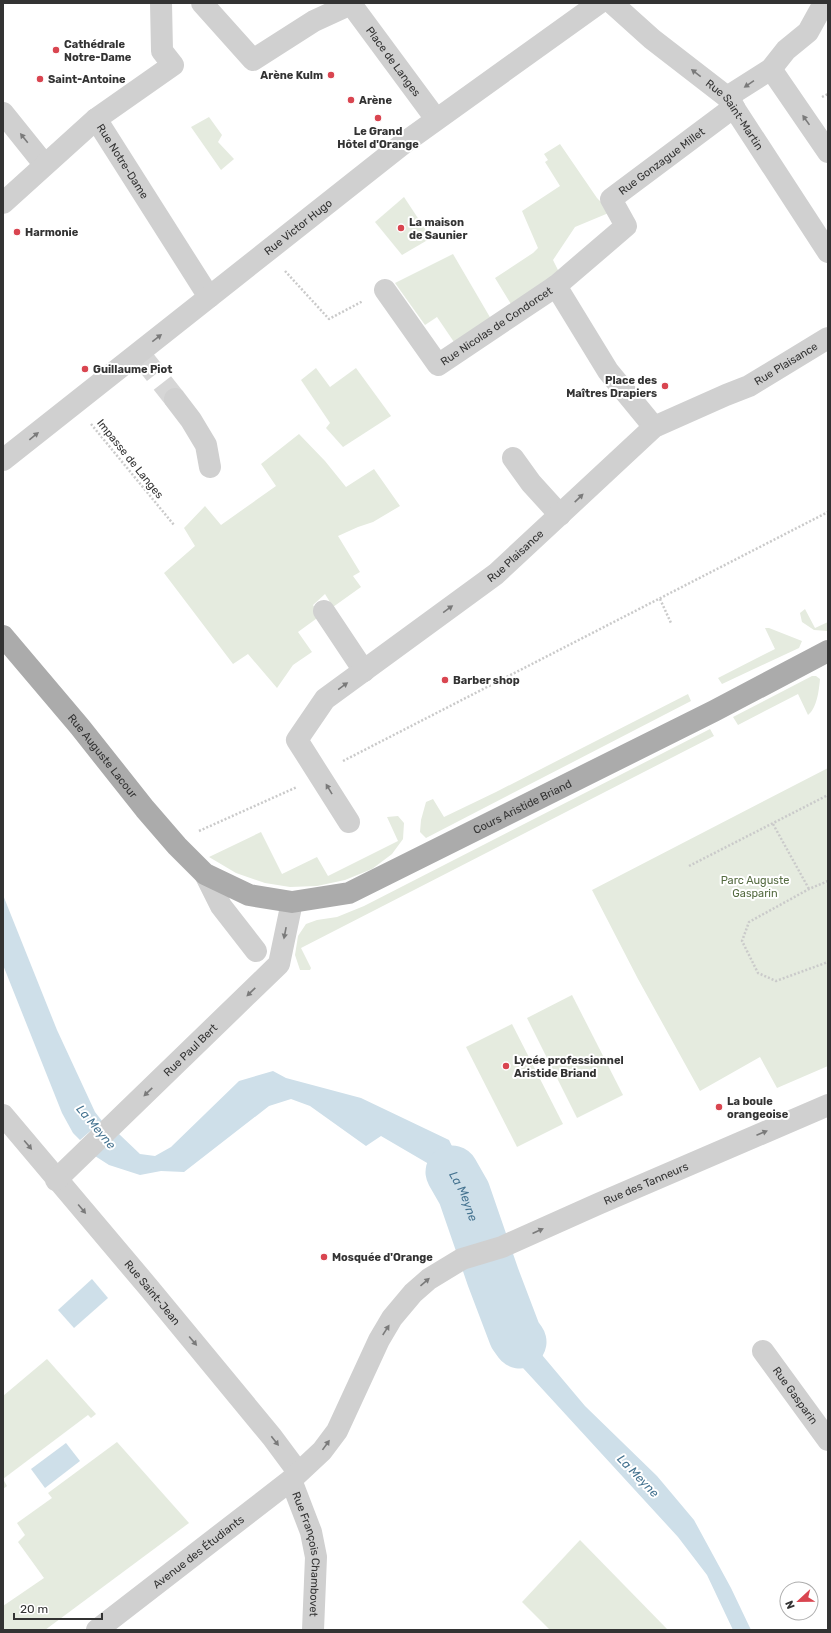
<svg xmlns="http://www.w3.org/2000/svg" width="831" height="1633" viewBox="0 0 831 1633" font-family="Rubik,sans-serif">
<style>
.green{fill:#e5ebdf}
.water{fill:#cedfe9}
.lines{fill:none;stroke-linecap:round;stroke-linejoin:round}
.river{stroke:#cedfe9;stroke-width:53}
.minor-tunnel{stroke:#d6d6d6;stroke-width:22;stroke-dasharray:22 11;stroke-linecap:butt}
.path{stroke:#cacaca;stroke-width:2.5;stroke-dasharray:2 2;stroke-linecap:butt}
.minor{stroke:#d0d0d0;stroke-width:22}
.major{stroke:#ababab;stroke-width:22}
.oneway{fill:#7a7a7a}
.poi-dot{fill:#d94550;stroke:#fff;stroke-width:1.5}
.labels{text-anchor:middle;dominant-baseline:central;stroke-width:4;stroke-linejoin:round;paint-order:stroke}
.poi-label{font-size:11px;font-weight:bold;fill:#333;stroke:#fff;text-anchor:start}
.street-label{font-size:11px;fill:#333;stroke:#fff}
.park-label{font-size:11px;fill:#566c42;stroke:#fff}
.water-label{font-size:12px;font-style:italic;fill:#457390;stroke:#fff}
</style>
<rect width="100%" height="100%" fill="#fff"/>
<g class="green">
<path d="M 209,117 L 222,135 L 218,142 L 234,159 L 221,170 L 191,127 Z"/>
<path d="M 560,144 L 597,198 L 611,212 L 575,227 L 553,260 L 560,274 L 511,304 L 495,278 L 533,253 L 538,248 L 522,211 L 560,186 L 545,162 L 548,160 L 544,154 Z"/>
<path d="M 404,197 L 431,238 L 402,255 L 375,222 Z"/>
<path d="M 453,254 L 491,319 L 454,342 L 437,317 L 425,325 L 395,283 Z"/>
<path d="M 316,368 L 330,387 L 356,368 L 391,416 L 343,447 L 326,428 L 330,423 L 301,380 Z"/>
<path d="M 299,434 L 325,461 L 346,487 L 374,469 L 400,506 L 373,522 L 358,527 L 338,536 L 360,572 L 353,576 L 361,587 L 333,607 L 325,594 L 313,605 L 320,616 L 298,632 L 312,652 L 293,665 L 277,688 L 248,654 L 233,664 L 164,573 L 195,546 L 184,528 L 205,506 L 221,525 L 276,486 L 261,464 Z"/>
<path d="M 805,609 L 815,628 L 828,622 L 828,631 L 814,630 L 802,622 L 800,613 Z"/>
<path d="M 765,628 L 769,628 L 802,641 L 799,648 L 722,684 L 718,678 L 775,649 Z"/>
<path d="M 812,676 L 816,676 L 820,679 C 819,690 817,708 808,715 L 798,694 L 738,725 L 733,717 Z"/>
<path d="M 688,694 L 691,701 L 426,838 L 420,832 L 421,820 L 426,802 L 433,799 L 444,817 L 496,792 Z"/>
<path d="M 710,729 L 714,736 L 301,948 L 311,968 L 310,970 L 300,970 L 295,955 L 298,936 L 306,924 L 317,920 L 337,917 L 364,906 Z"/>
<path d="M 828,768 L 828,1066 L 777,1088 L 760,1057 L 700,1091 L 638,979 L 592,890 Z"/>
<path d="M 398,816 L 404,823 L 403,839 L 392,854 L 372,869 L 345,880 L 317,886 L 290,887 L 265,883 L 236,873 L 209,857 L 261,832 L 282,874 L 317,857 L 328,876 L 398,841 L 387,817 Z"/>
<path d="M 572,995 L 623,1095 L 577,1118 L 527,1018 Z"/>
<path d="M 512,1024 L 563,1124 L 517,1147 L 466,1047 Z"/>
<path d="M 47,1359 L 96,1414 L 91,1418 L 88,1415 L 3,1479 L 7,1486 L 3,1489 L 3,1396 Z"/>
<path d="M 117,1442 L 189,1523 L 45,1630 L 3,1630 L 3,1606 L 44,1578 L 18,1542 L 25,1535 L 17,1523 L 52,1498 L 48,1493 Z"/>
<path d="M 580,1540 L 668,1630 L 550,1630 L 522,1602 Z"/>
</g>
<g class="water">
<path d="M 3,895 L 57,1030 L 95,1112 L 102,1121 L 80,1140 L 73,1133 L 62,1113 L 3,965 Z"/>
<path d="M 273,1071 L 286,1078 L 361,1098 L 449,1140 L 482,1208 L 491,1237 L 469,1243 L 449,1187 L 434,1167 L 381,1136 L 366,1146 L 310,1106 L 291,1099 L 269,1106 L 184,1172 L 161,1171 L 140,1175 L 109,1165 L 95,1156 L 119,1134 L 140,1154 L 155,1156 L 171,1147 L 239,1081 Z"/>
<path d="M 499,1272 L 537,1349 L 585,1406 L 657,1476 L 694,1520 L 731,1588 L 751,1630 L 733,1630 L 707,1575 L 678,1537 L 523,1368 L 498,1329 L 486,1304 L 477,1281 Z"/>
<path d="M 92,1279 L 108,1298 L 74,1328 L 58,1310 Z"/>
<path d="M 66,1443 L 80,1461 L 45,1488 L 31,1469 Z"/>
</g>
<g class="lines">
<path class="river" id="s1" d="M 452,1172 L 464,1193 L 493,1277 L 515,1335 L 520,1342"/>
<path class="minor-tunnel" d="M 142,357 L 175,399"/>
<g class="path">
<path d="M 822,97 L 828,94"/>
<path d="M 285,271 L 329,319 L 363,301"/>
<path d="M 91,424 L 174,525"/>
<path d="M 660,599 L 671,623"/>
<path d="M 343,761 L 828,512"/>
<path d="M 773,824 L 809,889"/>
<path d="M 199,831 L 297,787"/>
<path d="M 689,866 L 828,795"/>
<path d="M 828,881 L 809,889 L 749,922 L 742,941 L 758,973 L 776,981 L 828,962"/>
</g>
<g class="minor">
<path id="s2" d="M 202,3 L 253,60 L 314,21 L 351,4 L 436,119"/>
<path id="s3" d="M 612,3 L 652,39 L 727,97 L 828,252"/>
<path d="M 771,69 L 828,152"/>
<path d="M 727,97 L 771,69 L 786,50 L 808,32 L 824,3"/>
<path d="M 3,113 L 44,164"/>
<path id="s4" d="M 96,119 L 209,297"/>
<path d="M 3,203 L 96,119 L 173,65 L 162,51 L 161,3"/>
<path d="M 556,286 L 608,371 L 654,427"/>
<path id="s5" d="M 385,290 L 438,365 L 556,286 L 626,226 L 611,199 L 734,107"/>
<path d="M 175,399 L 191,420 L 206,445 L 210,467"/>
<path d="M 513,458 L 531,483 L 560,515"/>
<path id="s6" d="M 3,460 L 404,143 L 599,3"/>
<path d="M 324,611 L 364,671"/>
<path id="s7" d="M 349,822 L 297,740 L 325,699 L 496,574 L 654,427 L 726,395 L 749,386 L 828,338"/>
<path d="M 205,874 L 221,906 L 256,951"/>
<path id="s8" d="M 3,1115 L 149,1288 L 272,1437 L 298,1472"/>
<path id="s9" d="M 56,1180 L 279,964 L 292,902"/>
<path id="s10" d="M 763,1351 L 828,1440"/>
<path id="s11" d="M 291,1480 L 311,1532 L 316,1557 L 313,1630"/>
<path id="s12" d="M 97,1630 L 291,1480 L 322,1451 L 337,1431 L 379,1340 L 392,1318 L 413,1293 L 429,1279 L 462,1259 L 502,1247 L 598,1204 L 828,1105"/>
</g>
<path class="major" id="s13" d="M 3,636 L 80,727 L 145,809 L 177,846 L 205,874 L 249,895 L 292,902 L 349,893 L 714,711 L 828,651"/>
</g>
<defs><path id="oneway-solid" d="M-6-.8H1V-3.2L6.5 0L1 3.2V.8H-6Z"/></defs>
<g class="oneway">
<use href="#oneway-solid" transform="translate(696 73) rotate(-142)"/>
<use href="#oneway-solid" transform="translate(749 84) rotate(146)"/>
<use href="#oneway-solid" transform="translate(806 120) rotate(-125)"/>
<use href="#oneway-solid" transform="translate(24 138) rotate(-129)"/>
<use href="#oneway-solid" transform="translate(157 338) rotate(-38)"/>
<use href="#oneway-solid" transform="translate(34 436) rotate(-39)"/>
<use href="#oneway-solid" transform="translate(579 498) rotate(-44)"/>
<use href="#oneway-solid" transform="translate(448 609) rotate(-36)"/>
<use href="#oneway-solid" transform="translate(343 686) rotate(-36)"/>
<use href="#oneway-solid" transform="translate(329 789) rotate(-121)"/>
<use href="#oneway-solid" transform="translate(285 933) rotate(101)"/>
<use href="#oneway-solid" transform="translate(251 992) rotate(136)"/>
<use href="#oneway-solid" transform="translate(148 1092) rotate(136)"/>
<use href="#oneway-solid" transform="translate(762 1133) rotate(-23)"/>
<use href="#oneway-solid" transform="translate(28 1145) rotate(50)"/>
<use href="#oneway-solid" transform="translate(82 1209) rotate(50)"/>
<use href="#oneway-solid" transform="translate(538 1231) rotate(-24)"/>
<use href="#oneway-solid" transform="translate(425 1282) rotate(-41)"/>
<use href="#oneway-solid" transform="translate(386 1330) rotate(-57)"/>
<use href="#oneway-solid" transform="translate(193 1341) rotate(50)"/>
<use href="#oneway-solid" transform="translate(275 1441) rotate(52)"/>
<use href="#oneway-solid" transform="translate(326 1445) rotate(-54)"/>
</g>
<g class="poi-dot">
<circle cx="56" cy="50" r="4"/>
<circle cx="331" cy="75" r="4"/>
<circle cx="40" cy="79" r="4"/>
<circle cx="351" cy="100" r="4"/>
<circle cx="378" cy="118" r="4"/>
<circle cx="401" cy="228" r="4"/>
<circle cx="17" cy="232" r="4"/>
<circle cx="85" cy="369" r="4"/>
<circle cx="665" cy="386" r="4"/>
<circle cx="445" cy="680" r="4"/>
<circle cx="506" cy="1066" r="4"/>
<circle cx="719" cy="1107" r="4"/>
<circle cx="324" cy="1257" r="4"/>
</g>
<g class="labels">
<g class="poi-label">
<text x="64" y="44">Cathédrale<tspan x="64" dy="13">Notre-Dame</tspan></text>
<text x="323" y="75" text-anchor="end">Arène Kulm</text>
<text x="48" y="79">Saint-Antoine</text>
<text x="359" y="100">Arène</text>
<text x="378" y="131" text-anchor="middle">Le Grand<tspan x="378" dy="13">Hôtel d'Orange</tspan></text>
<text x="409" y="222">La maison<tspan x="409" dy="13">de Saunier</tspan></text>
<text x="25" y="232">Harmonie</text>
<text x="93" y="369">Guillaume Piot</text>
<text x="657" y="380" text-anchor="end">Place des<tspan x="657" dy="13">Maîtres Drapiers</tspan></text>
<text x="453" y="680">Barber shop</text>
<text x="514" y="1060">Lycée professionnel<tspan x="514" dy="13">Aristide Briand</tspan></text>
<text x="727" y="1101">La boule<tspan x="727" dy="13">orangeoise</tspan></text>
<text x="332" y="1257">Mosquée d'Orange</text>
</g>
<g class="street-label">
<text stroke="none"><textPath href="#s2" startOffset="261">Place de Langes</textPath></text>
<text stroke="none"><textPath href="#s3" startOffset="167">Rue Saint-Martin</textPath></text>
<text stroke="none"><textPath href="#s4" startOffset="50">Rue Notre-Dame</textPath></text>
<text stroke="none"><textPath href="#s5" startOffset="420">Rue Gonzague Millet</textPath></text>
<text stroke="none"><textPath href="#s6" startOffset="376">Rue Victor Hugo</textPath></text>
<text stroke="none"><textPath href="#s5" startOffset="162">Rue Nicolas de Condorcet</textPath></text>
<text stroke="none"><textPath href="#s7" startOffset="721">Rue Plaisance</textPath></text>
<text transform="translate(130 459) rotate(51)">Impasse de Langes</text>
<text stroke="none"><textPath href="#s7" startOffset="385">Rue Plaisance</textPath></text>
<text stroke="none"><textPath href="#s13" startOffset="156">Rue Auguste Lacour</textPath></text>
<text stroke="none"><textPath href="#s13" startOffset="656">Cours Aristide Briand</textPath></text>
<text stroke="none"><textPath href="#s9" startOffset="187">Rue Paul Bert</textPath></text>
<text stroke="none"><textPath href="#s12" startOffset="730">Rue des Tanneurs</textPath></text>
<text stroke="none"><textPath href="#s8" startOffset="232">Rue Saint-Jean</textPath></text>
<text stroke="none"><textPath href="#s10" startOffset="55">Rue Gasparin</textPath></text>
<text stroke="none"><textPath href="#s12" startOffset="128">Avenue des Étudiants</textPath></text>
<text stroke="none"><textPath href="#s11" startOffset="77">Rue François Chambovet</textPath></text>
</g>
<g class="park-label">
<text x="755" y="880">Parc Auguste<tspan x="755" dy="13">Gasparin</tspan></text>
</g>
<g class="water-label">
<text transform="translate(96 1127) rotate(50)">La Meyne</text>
<text stroke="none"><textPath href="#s1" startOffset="27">La Meyne</textPath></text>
<text transform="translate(638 1476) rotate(46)">La Meyne</text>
</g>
</g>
<rect width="831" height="1633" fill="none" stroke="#333333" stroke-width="8"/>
<g transform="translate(799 1601) rotate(248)"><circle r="19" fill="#ffffff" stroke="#adadad"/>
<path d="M0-3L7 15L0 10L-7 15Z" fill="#d94550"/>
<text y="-6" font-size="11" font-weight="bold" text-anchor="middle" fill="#333333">N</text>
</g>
<path d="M14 1613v6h88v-6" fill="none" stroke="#333333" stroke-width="2"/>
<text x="20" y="1613" font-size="12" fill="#333333" stroke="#ffffff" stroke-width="3" paint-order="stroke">20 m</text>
</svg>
